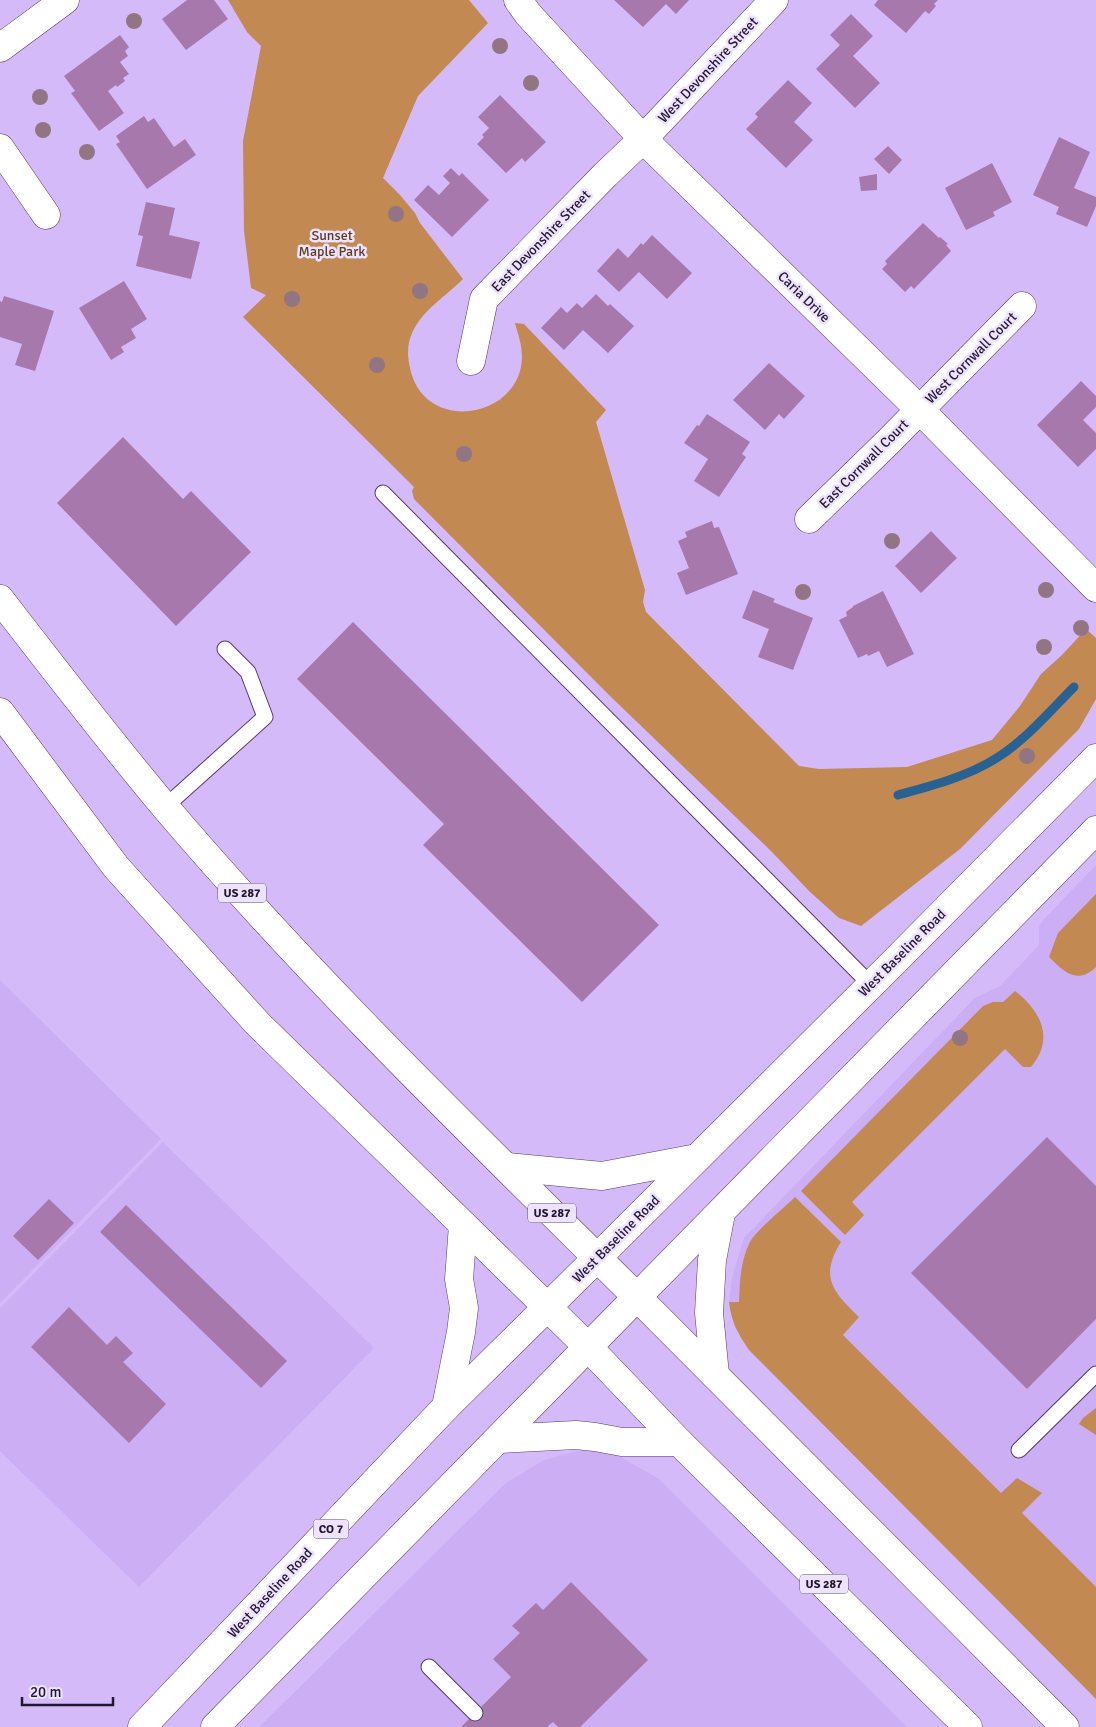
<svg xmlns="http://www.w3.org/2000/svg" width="1096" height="1727" viewBox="0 0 1096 1727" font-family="Signika,sans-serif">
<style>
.built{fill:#ccaef5}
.green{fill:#c28952}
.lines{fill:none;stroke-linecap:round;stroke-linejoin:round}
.stream{stroke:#296292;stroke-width:9}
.building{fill:#a778ab}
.lane-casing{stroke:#543b72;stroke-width:17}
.street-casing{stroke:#543b72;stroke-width:29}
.secondary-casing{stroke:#543b72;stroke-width:29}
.primary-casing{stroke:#543b72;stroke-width:29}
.lane{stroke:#fff;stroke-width:15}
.street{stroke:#fff;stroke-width:28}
.secondary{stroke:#fff;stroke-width:28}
.primary{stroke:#fff;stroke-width:28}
.tree{fill:#927582}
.labels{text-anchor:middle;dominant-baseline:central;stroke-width:5;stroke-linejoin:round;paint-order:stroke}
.shield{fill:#eee3fe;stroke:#5e546c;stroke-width:1}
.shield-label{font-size:12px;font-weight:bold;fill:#21172e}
.street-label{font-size:14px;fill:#21172e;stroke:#eee3fe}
.park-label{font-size:14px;fill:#5b3c1f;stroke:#eee3fe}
</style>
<rect width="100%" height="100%" fill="#d5bafa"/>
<g class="built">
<path d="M 1096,865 L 1096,1699 L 749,1350 L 734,1325 L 729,1302 L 732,1277 L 744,1238 L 975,998 L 1000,986 L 1039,945 L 1039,926 L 1044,919 Z"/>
<path d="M 0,980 L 161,1139 L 0,1303 Z"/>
<path d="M 163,1142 L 374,1348 L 139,1587 L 0,1451 L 0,1308 Z"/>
<path d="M 580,1450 L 604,1450 L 617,1455 L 659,1479 L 907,1727 L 259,1727 L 506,1483 L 544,1460 Z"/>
</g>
<g class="green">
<path d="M 228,0 L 469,0 L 488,23 L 418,96 L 383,178 L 400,195 L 415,213 L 420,223 L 463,279 C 447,295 423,310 413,331 C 407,343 407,355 410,368 C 424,435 521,419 522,357 C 522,345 518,334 515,323 L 524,324 L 606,410 L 596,422 L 645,590 L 643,602 L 646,612 L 799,766 L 819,769 L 907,767 L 992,740 L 1020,706 L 1041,674 L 1062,655 L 1086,629 L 1096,638 L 1096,699 L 1079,729 L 960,849 L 861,926 L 839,918 L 809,891 L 772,852 L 609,695 L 414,499 L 412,491 L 414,487 L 243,317 L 266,295 L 251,288 L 244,231 L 243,141 L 261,46 L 247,32 Z"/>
<path d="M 1096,894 L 1096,967 C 1077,985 1064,972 1049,957 L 1058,933 Z"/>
<path d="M 1015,991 C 1041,1011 1055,1039 1031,1067 L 1023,1067 L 1005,1049 L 852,1202 L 864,1215 L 845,1235 L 801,1191 L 983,1006 L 993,1002 L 1003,1002 Z"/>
<path d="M 795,1197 L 841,1242 C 819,1277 833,1292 859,1317 L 843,1335 L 1001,1493 L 1017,1478 L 1042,1493 L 1022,1513 L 1096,1587 L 1096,1699 L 749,1350 C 738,1334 731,1321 729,1302 L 739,1302 C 740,1282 740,1263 749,1244 C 754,1232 785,1207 795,1197 Z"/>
<path d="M 1096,1408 L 1096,1435 L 1079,1424 L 1083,1418 Z"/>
</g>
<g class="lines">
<path class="stream" d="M 898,795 C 931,786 966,777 995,759 C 1026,740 1050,711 1074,687"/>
</g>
<g class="building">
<path d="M 187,0 L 214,0 L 228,19 L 186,50 L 162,19 Z"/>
<path d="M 614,0 L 689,0 L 676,14 L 666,4 L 643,27 Z"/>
<path d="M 878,0 L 938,0 L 934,4 L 936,6 L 929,14 L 925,11 L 906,33 L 874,5 Z"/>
<path d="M 851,14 L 873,36 L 853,56 L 880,83 L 855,108 L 816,69 L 840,45 L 830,35 Z"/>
<path d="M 120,35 L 129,47 L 125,51 L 128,56 L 120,62 L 129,74 L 123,78 L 125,81 L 117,87 L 116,85 L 108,91 L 124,113 L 99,131 L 71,93 L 75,91 L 64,76 Z"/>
<path d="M 788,80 L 812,103 L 794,122 L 813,140 L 786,168 L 746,129 L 758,117 L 755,114 Z"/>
<path d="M 500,95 L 546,142 L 525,162 L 522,158 L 506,173 L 477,144 L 484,137 L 482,135 L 489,128 L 478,117 Z"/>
<path d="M 144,116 L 148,122 L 154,118 L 174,147 L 185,139 L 196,155 L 147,189 L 116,144 L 120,142 L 116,136 Z"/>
<path d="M 1059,137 L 1090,152 L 1074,188 L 1096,197 L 1096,206 L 1087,227 L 1056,214 L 1059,207 L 1033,195 Z"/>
<path d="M 888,146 L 902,160 L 889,174 L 874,159 Z"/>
<path d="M 992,163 L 1012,202 L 993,212 L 995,216 L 966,230 L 945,188 Z"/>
<path d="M 451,168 L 459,176 L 462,173 L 489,200 L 452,237 L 414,200 L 428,185 L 439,195 L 450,183 L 443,176 Z"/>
<path d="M 877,174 L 877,190 L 861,191 L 859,177 Z"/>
<path d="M 146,202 L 175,208 L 169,235 L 200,242 L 191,279 L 136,266 L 143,236 L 138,235 Z"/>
<path d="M 923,223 L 939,238 L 940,237 L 948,244 L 946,245 L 951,251 L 914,289 L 911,286 L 905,292 L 882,269 L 887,264 L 885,261 Z"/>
<path d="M 652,235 L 692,273 L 667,299 L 639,272 L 619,292 L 597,271 L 618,248 L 628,258 L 641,243 L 643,245 Z"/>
<path d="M 124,281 L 147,319 L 131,329 L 136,338 L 121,347 L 124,352 L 111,360 L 79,308 Z"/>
<path d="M 596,294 L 608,306 L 610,304 L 634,326 L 608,353 L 583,330 L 564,350 L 541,328 L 561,307 L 567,313 L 577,303 L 582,308 Z"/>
<path d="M 4,296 L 54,311 L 35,371 L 15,365 L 22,344 L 0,337 L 0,301 L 2,302 Z"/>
<path d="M 769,363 L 805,396 L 784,419 L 779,414 L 765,430 L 733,400 Z"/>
<path d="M 1081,381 L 1096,396 L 1096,407 L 1083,420 L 1096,433 L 1096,449 L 1078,467 L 1037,425 Z"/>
<path d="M 707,414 L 750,442 L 742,454 L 746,457 L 719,497 L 694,481 L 708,459 L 684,443 L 697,425 L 699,426 Z"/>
<path d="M 123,437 L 183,499 L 191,491 L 251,552 L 176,626 L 57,503 Z"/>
<path d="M 712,521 L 714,528 L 719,527 L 738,574 L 686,595 L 677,573 L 689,568 L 678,541 L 687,537 L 685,532 Z"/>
<path d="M 931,531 L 957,558 L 921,593 L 895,566 Z"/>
<path d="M 753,590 L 775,599 L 773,602 L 813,618 L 793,670 L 758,657 L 769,629 L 742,618 Z"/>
<path d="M 883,591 L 914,654 L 887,667 L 879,651 L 868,656 L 867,654 L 858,658 L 839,620 L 847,616 L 846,612 L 853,607 L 853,606 Z"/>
<path d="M 353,622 L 659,925 L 582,1002 L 423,845 L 444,824 L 297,679 Z"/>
<path d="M 1047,1137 L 1096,1186 L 1096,1319 L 1027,1389 L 911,1273 Z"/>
<path d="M 49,1199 L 74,1223 L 38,1260 L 13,1236 Z"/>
<path d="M 126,1205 L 287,1361 L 261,1388 L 100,1232 Z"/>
<path d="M 69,1307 L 107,1345 L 116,1336 L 133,1353 L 123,1362 L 166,1404 L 129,1443 L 31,1347 Z"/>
<path d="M 571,1582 L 648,1660 L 580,1727 L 558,1727 L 553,1722 L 547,1727 L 461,1727 L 511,1677 L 493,1659 L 520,1633 L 512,1626 L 536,1603 L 543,1610 Z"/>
</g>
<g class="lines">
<defs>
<g id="lane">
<path d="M 383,493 L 871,985"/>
<path d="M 165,807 L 265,717 L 248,672 L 225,649"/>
<path d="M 1019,1450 L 1096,1374"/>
<path d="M 429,1667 L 475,1713"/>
</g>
<g id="street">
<path d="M 518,0 L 528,14 L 643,139 L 920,410 L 1096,588"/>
<path d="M 0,48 L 65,0"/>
<path d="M 0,148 L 46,215"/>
<path d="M 471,361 L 484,299 L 605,175 L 643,139 L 774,0"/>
<path d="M 809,519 L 888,442 L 1022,306"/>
</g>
<g id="secondary">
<path d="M 507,1167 L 602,1176 L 697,1158"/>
<path d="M 597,1258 L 893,963 L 1096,758"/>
<path d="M 637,1297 L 1096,830"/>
<path d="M 715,1375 L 709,1313 L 712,1260 L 721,1213"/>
</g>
<g id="primary">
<path d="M 0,599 C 54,669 108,739 165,807 C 318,987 490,1151 658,1318 C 794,1453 929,1591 1065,1727"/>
<path d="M 0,712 L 116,867 L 257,1023 L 587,1346 L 679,1442 L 968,1727"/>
<path d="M 446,1407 L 461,1332 L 464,1308 L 459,1279 L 463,1225"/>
<path d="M 499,1439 L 576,1435 L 595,1437 L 622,1442 L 679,1442"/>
<path d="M 142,1727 L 446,1407 L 597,1258"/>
<path d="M 215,1727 L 637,1297"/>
</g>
</defs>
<use href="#lane" class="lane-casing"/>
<use href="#street" class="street-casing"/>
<use href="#secondary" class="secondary-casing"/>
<use href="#primary" class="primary-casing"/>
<use href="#lane" class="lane"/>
<use href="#street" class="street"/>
<use href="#secondary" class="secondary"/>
<use href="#primary" class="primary"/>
</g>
<g class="tree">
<circle cx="134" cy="21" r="8"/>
<circle cx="500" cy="46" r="8"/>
<circle cx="531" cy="83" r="8"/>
<circle cx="40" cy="97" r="8"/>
<circle cx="43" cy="130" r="8"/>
<circle cx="87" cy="152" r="8"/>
<circle cx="396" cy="214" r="8"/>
<circle cx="420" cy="291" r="8"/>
<circle cx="292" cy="299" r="8"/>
<circle cx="377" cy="365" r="8"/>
<circle cx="464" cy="454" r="8"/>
<circle cx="892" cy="541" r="8"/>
<circle cx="1046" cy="590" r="8"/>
<circle cx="803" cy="592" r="8"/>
<circle cx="1081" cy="628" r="8"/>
<circle cx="1044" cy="647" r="8"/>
<circle cx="1027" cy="756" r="8"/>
<circle cx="960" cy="1038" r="8"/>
</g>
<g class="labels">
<g class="shield">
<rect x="218" y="883.5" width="48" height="19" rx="4"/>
<rect x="528" y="1203.5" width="48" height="19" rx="4"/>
<rect x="313.5" y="1519.5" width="35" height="19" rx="4"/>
<rect x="800" y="1574.5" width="48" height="19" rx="4"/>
</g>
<g class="shield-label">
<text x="242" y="893">US 287</text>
<text x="552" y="1213">US 287</text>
<text x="331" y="1529">CO 7</text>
<text x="824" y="1584">US 287</text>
</g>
<g class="street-label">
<text transform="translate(708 70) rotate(-47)">West Devonshire Street</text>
<text transform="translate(541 241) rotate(-46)">East Devonshire Street</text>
<text transform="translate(804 297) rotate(44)">Caria Drive</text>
<text transform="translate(971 358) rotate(-45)">West Cornwall Court</text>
<text transform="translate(864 464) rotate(-45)">East Cornwall Court</text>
<text transform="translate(902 953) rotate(-45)">West Baseline Road</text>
<text transform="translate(616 1239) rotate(-45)">West Baseline Road</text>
<text transform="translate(270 1593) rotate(-47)">West Baseline Road</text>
</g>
<g class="park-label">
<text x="332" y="235">Sunset<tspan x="332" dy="16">Maple Park</tspan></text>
</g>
</g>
<path d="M22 1697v8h91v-8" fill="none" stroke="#21172e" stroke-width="2.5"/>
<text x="30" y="1697" font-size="15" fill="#21172e" stroke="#eee3fe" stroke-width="4" paint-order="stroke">20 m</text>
</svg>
